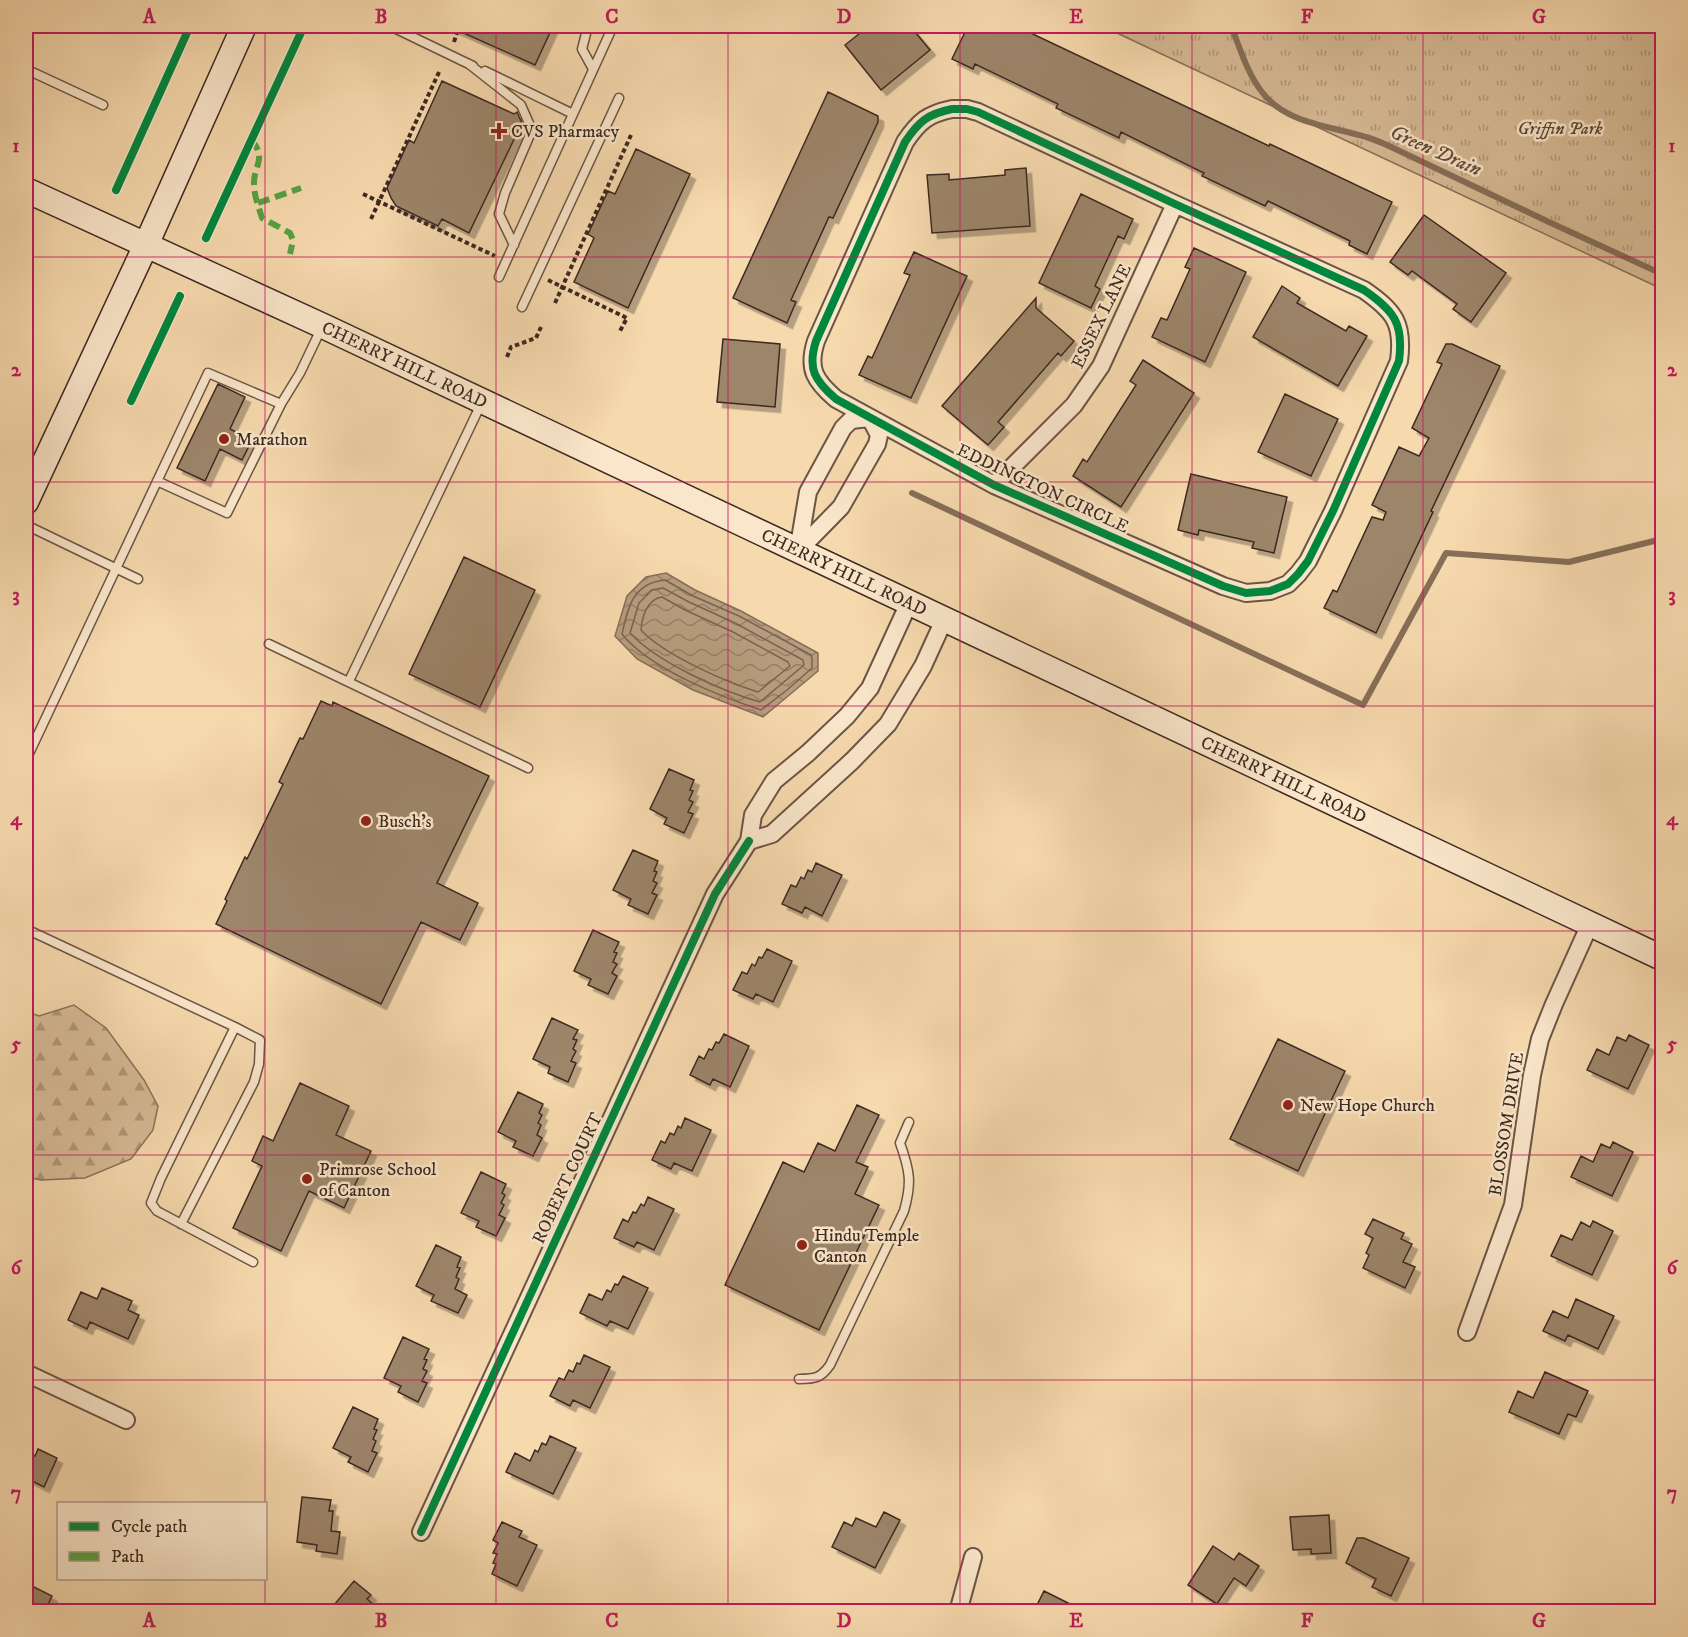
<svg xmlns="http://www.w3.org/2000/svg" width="1688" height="1637" viewBox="0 0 1688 1637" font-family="'IM FELL DW Pica',serif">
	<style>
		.forest { fill: url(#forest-firs); stroke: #8a725b; stroke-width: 1.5 }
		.park { fill: url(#park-tufts); stroke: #8a725b; stroke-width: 1.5 }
		.water { fill: url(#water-waves); stroke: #866f58; stroke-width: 1.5 }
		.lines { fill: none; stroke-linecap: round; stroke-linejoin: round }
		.shore { stroke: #7a634f; stroke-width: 1.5 }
		.stream { stroke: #866f58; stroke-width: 6 }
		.building { fill: #9d856a; stroke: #3c2920; stroke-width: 1.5; filter: url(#shadow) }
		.service-casing { stroke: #6b5544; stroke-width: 11 }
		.minor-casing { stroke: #6b5544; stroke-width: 20 }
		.secondary-casing { stroke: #3c2920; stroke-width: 27 }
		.path { stroke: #3c2920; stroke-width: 4; stroke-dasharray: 4.5 3; stroke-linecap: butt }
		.service { stroke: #fae6ca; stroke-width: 8 }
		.minor { stroke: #fae6ca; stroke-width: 16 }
		.secondary { stroke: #fae6ca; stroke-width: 24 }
		.quiet { stroke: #54a341; stroke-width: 6; stroke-dasharray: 12 6; stroke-linecap: butt }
		.cycleway-casing { stroke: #fae6ca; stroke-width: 11 }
		.cycleway { stroke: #00873e; stroke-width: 8 }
		.grid { fill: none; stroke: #c2185b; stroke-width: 1.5; stroke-opacity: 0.55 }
		.poi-dot { fill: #8f2418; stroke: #fae6ca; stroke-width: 2 }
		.labels { text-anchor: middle; stroke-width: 5; stroke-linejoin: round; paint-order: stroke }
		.park-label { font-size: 18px; font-style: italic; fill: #5b4638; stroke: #fae6ca }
		.poi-label { font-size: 18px; fill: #3c2920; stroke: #fae6ca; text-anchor: start }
		.street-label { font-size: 18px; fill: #3c2920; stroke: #fae6ca }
		.water-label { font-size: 20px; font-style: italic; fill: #614c3c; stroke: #fae6ca }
		.neatline { fill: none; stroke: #c2185b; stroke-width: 2 }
		.grid-label { font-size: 20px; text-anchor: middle; font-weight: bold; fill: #c2185b }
	</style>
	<defs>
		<pattern id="forest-firs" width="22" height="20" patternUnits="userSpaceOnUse" patternTransform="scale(1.5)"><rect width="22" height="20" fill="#d7bb96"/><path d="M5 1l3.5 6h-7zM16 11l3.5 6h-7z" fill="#b0987a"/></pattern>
		<pattern id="park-tufts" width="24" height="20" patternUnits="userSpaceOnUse" patternTransform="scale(1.5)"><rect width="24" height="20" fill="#d7bb96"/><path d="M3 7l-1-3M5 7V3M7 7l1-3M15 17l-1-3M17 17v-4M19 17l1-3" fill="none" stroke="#b0987a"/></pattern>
		<pattern id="water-waves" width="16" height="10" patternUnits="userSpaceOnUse" patternTransform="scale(1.5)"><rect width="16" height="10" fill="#b79d7e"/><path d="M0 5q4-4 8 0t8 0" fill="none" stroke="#968067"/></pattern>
		<filter id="shadow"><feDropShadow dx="5.5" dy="5.5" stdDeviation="0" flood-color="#0004"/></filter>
	</defs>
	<rect width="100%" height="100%" fill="#f7d9ae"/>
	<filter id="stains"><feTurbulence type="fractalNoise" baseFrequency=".00333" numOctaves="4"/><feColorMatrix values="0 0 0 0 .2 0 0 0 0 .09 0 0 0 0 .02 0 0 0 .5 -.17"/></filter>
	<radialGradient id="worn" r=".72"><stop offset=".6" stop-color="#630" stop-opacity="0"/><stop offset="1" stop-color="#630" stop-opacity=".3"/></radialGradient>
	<path class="forest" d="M74,1005L106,1028L144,1080L158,1106L153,1130L131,1159L85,1178L41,1180L26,1177V1011L39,1016Z"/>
	<path class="park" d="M1102,26H1662V289L1598,259Z"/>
	<path class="water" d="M666,573L695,590L741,611L818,653V671L763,717L693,690L637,659L615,636L627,596L646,577Z"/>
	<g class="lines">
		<path class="shore" d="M665,580L693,596L739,616L811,655L812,658V668L787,690L761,710C719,696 650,669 622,634C628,607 633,583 665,580Z
			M663,588L689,602L735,623L803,660L804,665L760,702C721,691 657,662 630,633L639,603L652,590Z
			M662,597L685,610L731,631L788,662L790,666L758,692C726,682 664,655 641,630C642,617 647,599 662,597Z"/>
		<path class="stream" d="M1231,26C1240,48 1247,73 1262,92C1286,124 1331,126 1366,137C1373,139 1380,142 1387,145L1551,223L1662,274
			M912,493L1363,705L1446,553L1569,562L1662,539"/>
	</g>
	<path class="building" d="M448,26H553L535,65Z
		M869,26H910L930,50L881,90L845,45Z
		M968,26H1016L1269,146L1270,144L1392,202L1367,254L1349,245L1350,241L1268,201L1265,206L1202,176L1204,173L1121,132L1119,138L1056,108L1058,104L975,64L973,69L952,59Z
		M442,81L514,114L517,112L524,128L519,129L469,233L442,219L438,226L396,206L391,198L387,188L409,140L414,143Z
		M828,92L878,116V122L833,218L829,217L791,300L796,302L787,323L733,298Z
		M636,149L690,174L628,308L574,282L594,238L588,234L608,191L615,194Z
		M1026,168L1030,226L932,233L927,175L949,174V180L1005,175V170Z
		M1081,194L1133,219L1124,239L1118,236L1095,286L1100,289L1091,308L1039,283Z
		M1424,215L1506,273L1471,322L1453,309L1457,304L1412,271L1408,275L1390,262Z
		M1194,248L1246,272L1205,362L1152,337L1161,318L1167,320L1190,269L1185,267Z
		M914,252L967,276L911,398L859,375L868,356L872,358L910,275L904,273Z
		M1282,286L1300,298L1297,303L1346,331L1349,326L1367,336L1338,386L1253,337Z
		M1036,298V308L1074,341L1061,356L1058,353L998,422L1004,427L988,445L942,406Z
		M723,339L780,344L775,407L717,402Z
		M1446,344H1452L1500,366L1431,511L1433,512L1376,633L1324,608L1333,590L1337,592L1372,517L1383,520L1386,512L1372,505L1399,447L1419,456L1429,438L1412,428L1442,364L1437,362Z
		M1143,360L1194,393L1121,507L1073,476L1083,459L1087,462L1136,385L1130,381Z
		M218,384L245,397L230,429L252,440L242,460L220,449L205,481L177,468Z
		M1285,394L1338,419L1311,476L1258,452Z
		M1191,474L1287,497L1274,553L1252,548L1254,542L1199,530L1198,535L1178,530Z
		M464,557L535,590L480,707L409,674Z
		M321,701L332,706L333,702L489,776L437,883L478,903L460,940L421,922L381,1004L216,924L227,901L225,899L245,857L247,859L283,784L279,782L300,738L303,739Z
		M669,769L694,780L690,790L693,791L689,800L693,802L688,812L693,814L684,833L664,824L667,818L650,809Z
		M633,850L658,861L654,871L657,872L653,881L657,883L652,893L657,895L648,914L628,905L631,899L613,890Z
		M816,863L842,875L822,916L805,907L802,913L782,904L791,885L796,887L801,877L804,879L808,870L812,872Z
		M593,930L619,942L614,952L617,953L613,962L617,964L612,973L617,976L608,994L588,985L591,979L574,971Z
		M767,949L792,961L773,1002L756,994L753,999L733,990L742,972L747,974L752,964L755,966L759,957L762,958Z
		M552,1018L578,1030L573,1039L577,1040L573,1049L576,1051L571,1061L576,1063L568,1082L548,1073L550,1067L533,1059Z
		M724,1034L749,1046L730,1087L713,1079L710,1085L690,1075L699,1056L704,1059L709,1049L712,1050L716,1042L719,1043Z
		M1629,1035L1649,1045L1628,1089L1587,1070L1597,1049L1609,1055L1617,1037L1626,1041Z
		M1278,1039L1345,1071L1298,1171L1230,1139Z
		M300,1083L349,1106L336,1135L371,1151L344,1208L309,1191L281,1251L233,1228L262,1166L252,1161L263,1136L273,1141Z
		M518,1092L543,1104L539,1113L542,1115L538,1123L541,1125L537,1135L542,1138L533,1156L513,1147L516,1141L498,1132Z
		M857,1105L879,1115L856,1162L868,1167L855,1194L879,1205L819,1330L725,1285L783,1162L804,1172L818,1143L835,1151Z
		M685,1118L711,1130L692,1171L674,1163L671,1169L652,1160L661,1141L665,1143L670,1133L674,1135L678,1126L681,1128Z
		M1613,1142L1633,1152L1612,1196L1571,1177L1581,1156L1593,1162L1601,1144L1610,1148Z
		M481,1172L506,1184L502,1193L505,1195L501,1203L504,1205L499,1215L505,1218L496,1236L476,1227L479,1221L461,1213Z
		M648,1197L674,1209L654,1250L637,1242L634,1247L614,1238L623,1219L628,1222L633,1212L636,1213L641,1204L644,1206Z
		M1373,1219L1404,1233L1401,1239L1412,1244L1403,1262L1415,1267L1405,1288L1363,1268L1369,1255L1366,1253L1373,1238L1365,1234Z
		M1593,1221L1613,1231L1592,1275L1551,1256L1561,1235L1572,1240L1581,1222L1590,1227Z
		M436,1245L461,1257L457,1267L460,1268L456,1277L459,1279L455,1289L467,1295L458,1313L431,1301L434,1295L416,1286Z
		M623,1276L648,1288L628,1329L610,1321L607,1326L580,1313L589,1294L602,1300L607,1290L611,1292L615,1284L618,1285Z
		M102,1288L132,1301L128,1310L139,1315L128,1339L90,1322L87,1329L68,1320L81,1292L97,1299Z
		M1576,1299L1614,1316L1598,1349L1568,1335L1565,1341L1543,1331L1553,1311L1568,1318Z
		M403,1337L429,1349L424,1359L427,1360L423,1369L427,1371L422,1381L427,1383L418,1402L398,1392L401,1386L384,1378Z
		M584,1355L610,1367L590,1408L573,1400L570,1406L550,1396L559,1378L564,1380L569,1370L573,1372L577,1363L580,1364Z
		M1545,1372L1588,1391L1576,1417L1568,1414L1559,1434L1509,1412L1518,1391L1533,1398Z
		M353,1407L378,1419L374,1429L377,1430L373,1439L376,1441L372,1451L377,1453L368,1472L348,1462L351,1457L333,1448Z
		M550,1436L576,1448L553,1494L506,1472L515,1453L530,1461L535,1450L538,1452L542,1443L546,1445Z
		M38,1449L57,1458L44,1487L26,1478V1452L35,1456Z
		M302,1497L331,1500L329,1511H333L331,1531L340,1532L337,1554L316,1551L317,1545L297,1542Z
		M884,1512L900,1520L875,1568L832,1547L844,1522L852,1526L856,1518L876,1527Z
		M1329,1515L1331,1553L1311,1554V1549L1293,1550L1290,1517Z
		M502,1522L522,1531L519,1537L537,1545L517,1586L492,1574L496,1564L493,1563L497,1554L493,1553L498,1543L493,1540Z
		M1357,1538H1364L1409,1558L1391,1596L1372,1587L1376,1579L1346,1563Z
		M1213,1546L1234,1560L1239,1553L1259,1566L1246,1586L1234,1578L1217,1604L1188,1585Z
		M354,1581L371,1595L367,1599L381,1611H329Z
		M26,1583L52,1596L45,1611H26Z
		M1044,1591L1084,1611H1034Z"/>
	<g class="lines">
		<g class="service-casing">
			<path id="service" d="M390,26L473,66
				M588,26L582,49L593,69
				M1659,26V28L1662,30
				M469,64L521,105L532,130L505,193L499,214L514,245
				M485,71L573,114
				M26,74L32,72L103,105
				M499,277L613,26
				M522,307L619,98
				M157,481L227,513L281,404
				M26,525L138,579
				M269,644L528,768
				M349,681L482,402
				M26,760L208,373L281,404L300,373L322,327
				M26,929L235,1027L161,1178L151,1203L157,1211L253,1262
				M181,1224L254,1082L259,1064L260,1040L235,1027
				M799,1379C815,1379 821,1378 830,1365L904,1211C912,1183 910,1171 900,1143L909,1122"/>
		</g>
		<g class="minor-casing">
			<path id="minor" d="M952,109H967L978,112L1175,204L1364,290C1394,311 1404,323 1399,361L1333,511L1308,561L1298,574L1288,584L1270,591L1246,593L1223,586L994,485L836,399C815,381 807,369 816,341L905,142C919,121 928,114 952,109Z
				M870,418L879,435L877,444L841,507L798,551L808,492L843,428L851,420Z
				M994,485L1074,405L1101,366L1175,204
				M909,603L870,688L847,716L808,753L774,781L753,815L749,841L772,834L852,761L888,724L923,666L944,620
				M1467,1332L1513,1205L1532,1075L1540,1039L1554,1004L1590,924
				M26,1373L126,1420
				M421,1532L715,894L749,841
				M958,1612L973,1557"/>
		</g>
		<g class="secondary-casing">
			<g id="secondary">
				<path id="s1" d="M26,190L323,326L1662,958"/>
				<path d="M26,502L146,245L244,26"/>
			</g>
		</g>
		<path class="path" d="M454,42L459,26
			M363,194L495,256
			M371,219L440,70
			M548,280L627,318L620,331
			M555,303L631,135
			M507,357L511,347L536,338L541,327"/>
		<use href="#service" class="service"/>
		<use href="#minor" class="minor"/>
		<use href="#secondary" class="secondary"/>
		<path class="quiet" d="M251,140C268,158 253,166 254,185C254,195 259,208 262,218L290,233L293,240L290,254
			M258,203L301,188"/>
		<g class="cycleway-casing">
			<path id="cycleway" d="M952,109H967L978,112L1175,204L1364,290C1394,311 1404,323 1399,361L1333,511L1308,561L1298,574L1288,584L1270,591L1246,593L1223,586L994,485L836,399C815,381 807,369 816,341L905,142C919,121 928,114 952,109Z
				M116,190L190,26
				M206,238L304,26
				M131,401L180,296
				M421,1532L715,894L749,841"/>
		</g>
		<use href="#cycleway" class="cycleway"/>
	</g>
	<path class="grid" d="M265,26V1504M496,26V1612M728,26V1612M960,26V1612M1192,26V1612M1423,26V1612M26,257H1662M26,482H1662M26,706H1662M26,931H1662M26,1155H1662M26,1380H1662M265,1578V1612"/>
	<g class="poi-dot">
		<path d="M496 122h6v6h6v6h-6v6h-6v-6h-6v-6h6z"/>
		<circle cx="224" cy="439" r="6"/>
		<circle cx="366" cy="821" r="6"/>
		<circle cx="1288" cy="1105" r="6"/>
		<circle cx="307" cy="1179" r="6"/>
		<circle cx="802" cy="1245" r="6"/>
	</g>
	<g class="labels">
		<g class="park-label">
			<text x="1560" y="134">Griffin Park</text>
		</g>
		<g class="poi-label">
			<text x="511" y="137">CVS Pharmacy</text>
			<text x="236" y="445">Marathon</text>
			<text x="378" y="827">Busch's</text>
			<text x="1300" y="1111">New Hope Church</text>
			<text x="319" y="1175">Primrose School<tspan x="319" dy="21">of Canton</tspan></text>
			<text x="814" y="1241">Hindu Temple<tspan x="814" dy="21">Canton</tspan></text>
		</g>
		<g class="street-label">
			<text transform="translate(1101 316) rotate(-64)" y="6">ESSEX LANE</text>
			<text dy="6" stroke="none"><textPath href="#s1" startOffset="417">CHERRY HILL ROAD</textPath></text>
			<text transform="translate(1043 488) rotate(25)" y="6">EDDINGTON CIRCLE</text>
			<text dy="6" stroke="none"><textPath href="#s1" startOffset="903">CHERRY HILL ROAD</textPath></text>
			<text dy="6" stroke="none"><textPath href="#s1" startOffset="1389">CHERRY HILL ROAD</textPath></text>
			<text transform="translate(1506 1124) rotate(-81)" y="6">BLOSSOM DRIVE</text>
			<text transform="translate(567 1178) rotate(-65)" y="6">ROBERT COURT</text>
		</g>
		<g class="water-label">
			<text transform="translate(1436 150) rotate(24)" y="7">Green Drain</text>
		</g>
	</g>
	<rect width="1688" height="1637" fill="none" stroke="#f7d9ae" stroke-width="66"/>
	<rect x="57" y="1502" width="210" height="78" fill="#fae6ca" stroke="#ae9a86" stroke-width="1.5"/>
	<rect x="69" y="1522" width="30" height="9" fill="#00873e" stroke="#ae9a86" stroke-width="1.5"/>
	<text x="111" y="1532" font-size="18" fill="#3c2920">Cycle path</text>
	<rect x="69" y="1552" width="30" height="9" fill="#54a341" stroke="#ae9a86" stroke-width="1.5"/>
	<text x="111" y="1562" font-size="18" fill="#3c2920">Path</text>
	<rect x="33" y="33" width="1622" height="1571" class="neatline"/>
	<g class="grid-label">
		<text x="149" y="23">A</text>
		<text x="381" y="23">B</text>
		<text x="612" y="23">C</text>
		<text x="844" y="23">D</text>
		<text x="1076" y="23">E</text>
		<text x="1307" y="23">F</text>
		<text x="1539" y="23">G</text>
		<text x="16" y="152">1</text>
		<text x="1672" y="152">1</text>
		<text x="16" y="376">2</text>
		<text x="1672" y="376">2</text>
		<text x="16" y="601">3</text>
		<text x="1672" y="601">3</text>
		<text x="16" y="825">4</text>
		<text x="1672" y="825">4</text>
		<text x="16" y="1050">5</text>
		<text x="1672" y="1050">5</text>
		<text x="16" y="1274">6</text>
		<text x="1672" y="1274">6</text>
		<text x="16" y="1499">7</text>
		<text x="1672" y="1499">7</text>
		<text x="149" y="1627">A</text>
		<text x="381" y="1627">B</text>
		<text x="612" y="1627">C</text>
		<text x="844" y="1627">D</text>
		<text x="1076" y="1627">E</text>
		<text x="1307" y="1627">F</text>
		<text x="1539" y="1627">G</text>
	</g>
	<rect width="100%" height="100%" filter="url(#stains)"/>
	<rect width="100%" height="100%" fill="url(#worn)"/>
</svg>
